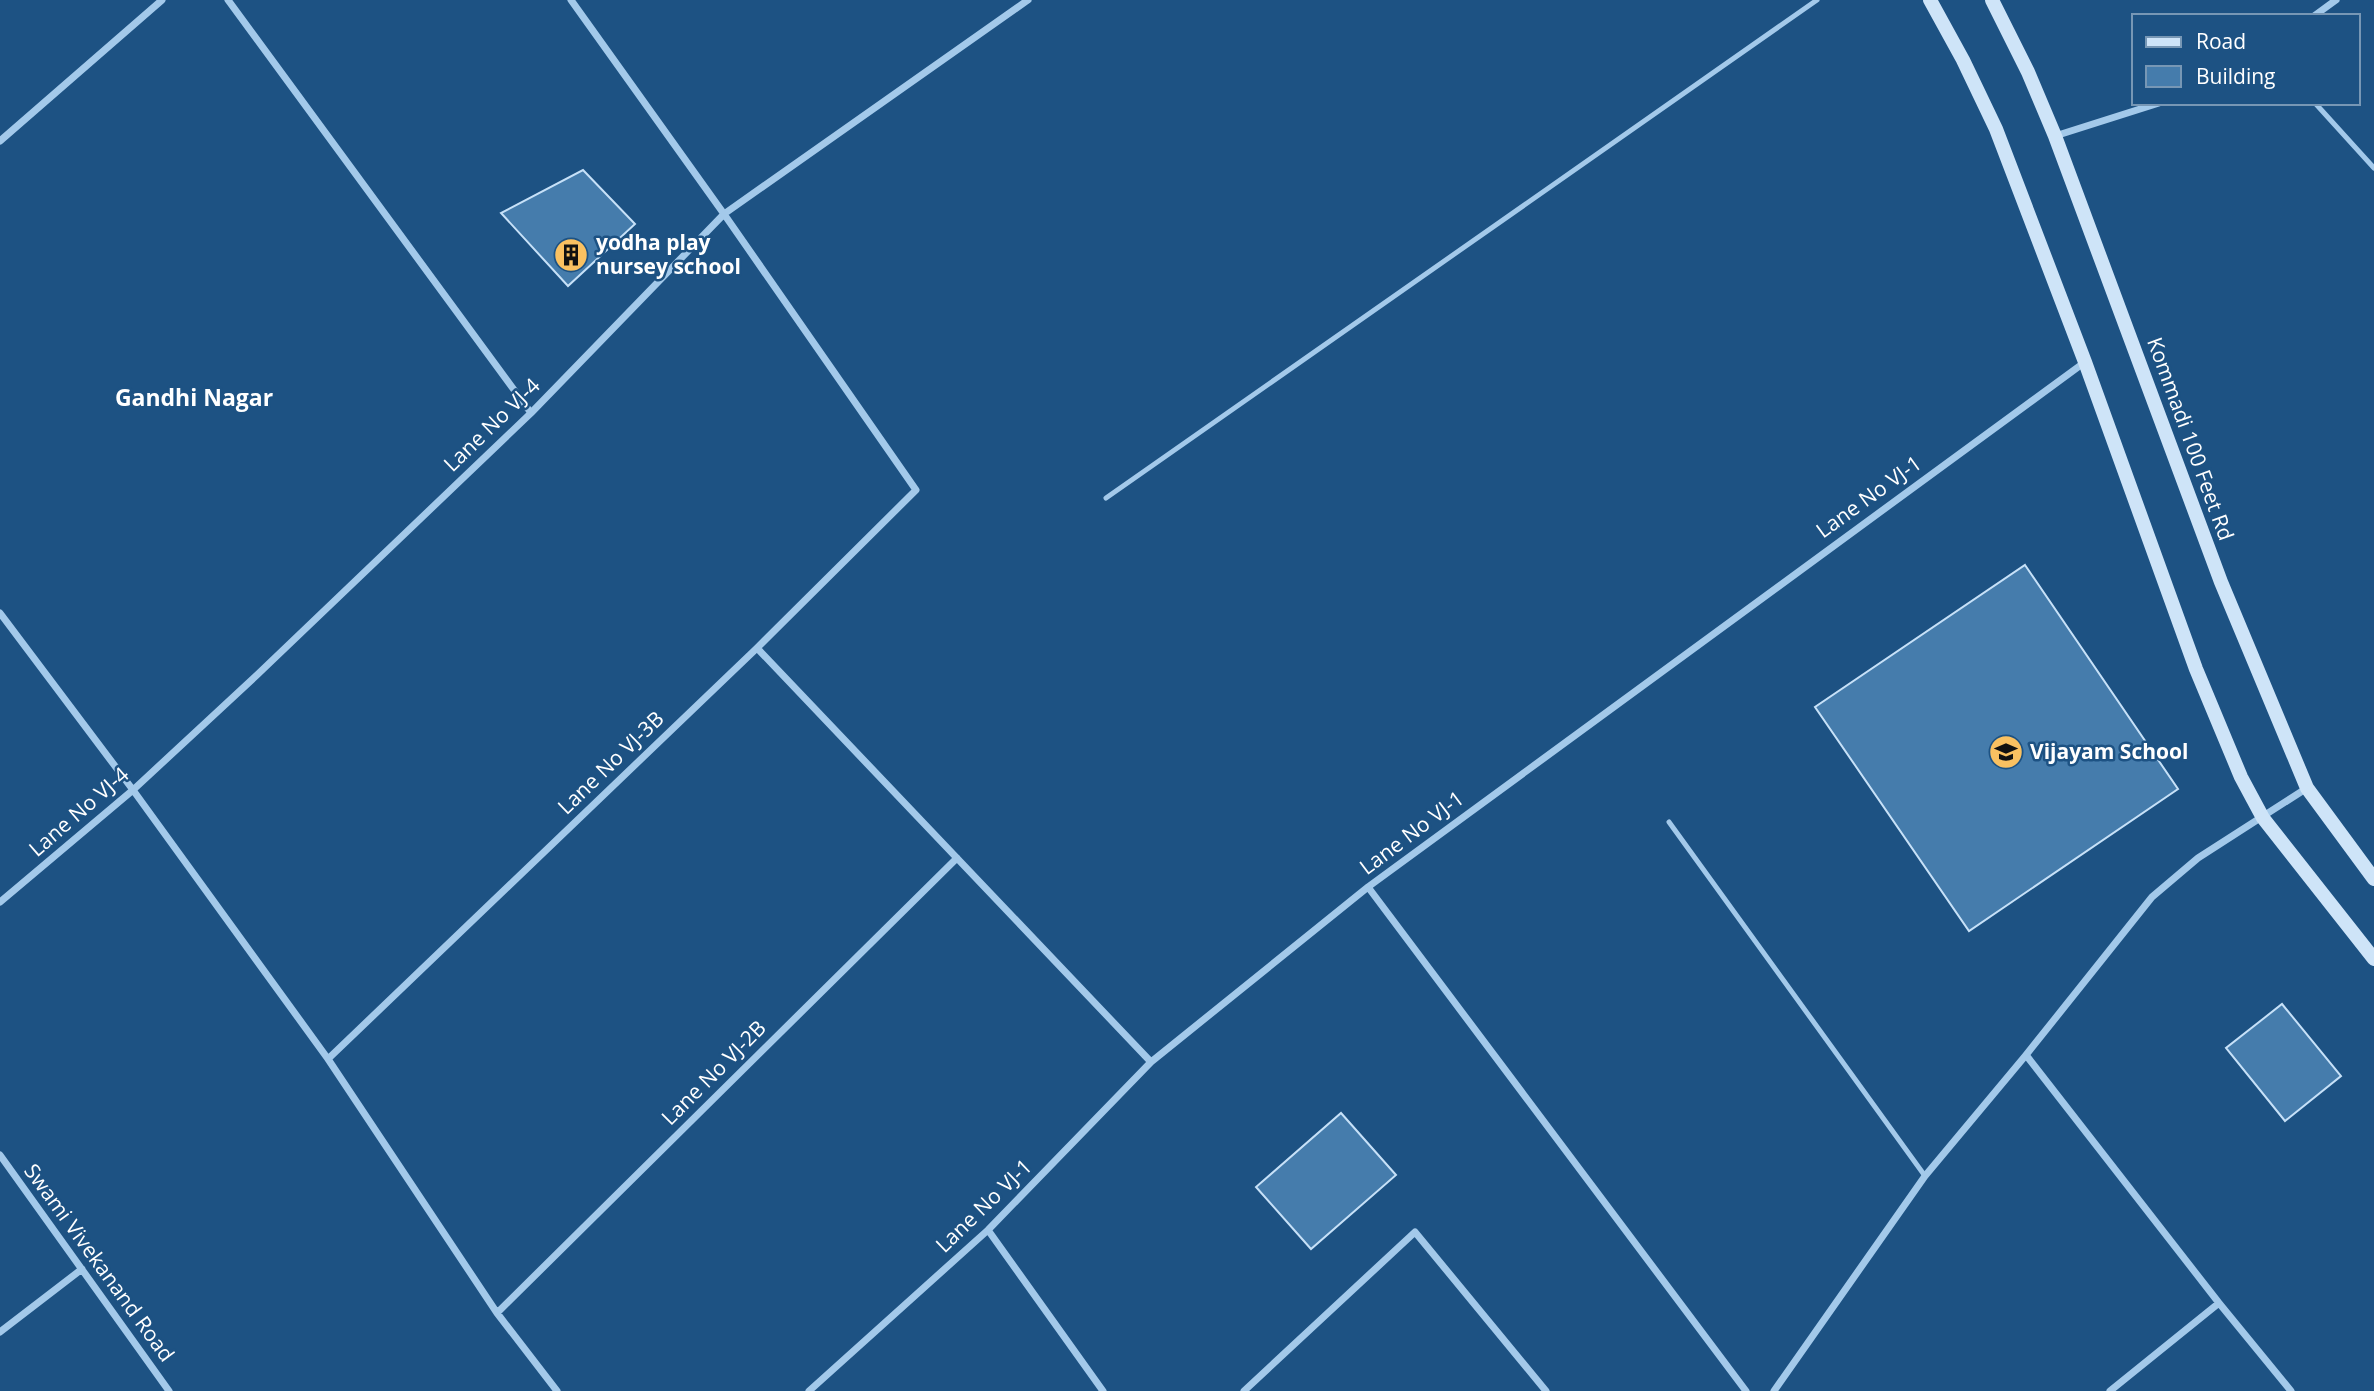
<svg xmlns="http://www.w3.org/2000/svg" width="2374" height="1391" viewBox="0 0 2374 1391" font-family="'Open Sans',sans-serif">
	<style>
		.building { fill: #457cac; stroke: #c7e1f8; stroke-width: 2 }
		.lines { fill: none; stroke-linecap: round; stroke-linejoin: round }
		.service { stroke: #a3c9ea; stroke-width: 5 }
		.minor { stroke: #a3c9ea; stroke-width: 7 }
		.secondary { stroke: #cee4f8; stroke-width: 14 }
		.labels { text-anchor: middle; stroke-width: 5; stroke-linejoin: round; paint-order: stroke }
		.poi-label { font-size: 21px; font-weight: bold; fill: #fff; stroke: #1d5283; text-anchor: start }
		.street-label { font-size: 21px; fill: #fff; stroke: #1d5283 }
		.neighbourhood-label { font-size: 23px; font-weight: bold; fill: #fff; stroke: #1d5283 }
	</style>
	<rect width="100%" height="100%" fill="#1d5283"/>
	<path class="building" d="M583,170L635,224L568,286L501,213Z
		M2025,565L2178,789L1969,931L1815,707Z
		M2282,1004L2341,1076L2285,1121L2226,1048Z
		M1341,1113L1396,1175L1311,1249L1256,1187Z"/>
	<g class="lines">
		<path class="service" d="M2315,103L2374,168
			M1106,498L1817,0
			M1669,822L1925,1176"/>
		<path class="minor" d="M228,0L531,413
			M2314,16L2336,0
			M2055,136L2159,103
			M0,141L162,0
			M0,613L133,790L328,1059L497,1313L557,1391
			M757,648L1151,1062
			M1368,887L1746,1391
			M0,902L133,790L258,674L531,413L724,214L1028,0
			M328,1059L757,648L916,490L724,214L571,0
			M0,1155L169,1391
			M988,1230L1103,1391
			M497,1313L957,858
			M0,1332L82,1269
			M809,1391L988,1230L1151,1062L1368,887L2085,362
			M1244,1391L1415,1232L1546,1391
			M1774,1391L1925,1176L2026,1055
			M2110,1391L2219,1303
			M2291,1391L2219,1303L2026,1055L2152,897L2198,858L2307,788"/>
		<path class="secondary" d="M1930,0L1963,60L1996,129L2085,362L2196,669L2241,777L2263,818L2374,959
			M1992,0L2028,72L2055,136L2221,582L2307,788L2374,879"/>
	</g>
	<defs>
		<g id="building-disc" transform="scale(1.75)"><circle r="9.5" fill="#fac161" stroke="#1d5283"/><path d="M-4-6H4V6H1V3H-1V6H-4ZM-2.5-4.3h1.7v1.8h-1.7ZM.8-4.3h1.7v1.8H.8ZM-2.5-1h1.7V.8h-1.7ZM.8-1h1.7V.8H.8Z" fill="#111"/></g>
		<g id="school-disc" transform="scale(1.75)"><circle r="9.5" fill="#fac161" stroke="#1d5283"/><path d="M0-5L7-2L0 1L-7-2ZM-4 1L0 2.5L4 1V4Q0 6-4 4Z" fill="#111"/></g>
	</defs>
	<g fill-rule="evenodd">
		<use href="#building-disc" x="571" y="255"/>
		<use href="#school-disc" x="2006" y="752"/>
	</g>
	<g class="labels">
		<g class="poi-label">
			<text x="596" y="250">yodha play<tspan x="596" dy="24">nursey school</tspan></text>
			<text x="2030" y="759">Vijayam School</text>
		</g>
		<g class="street-label">
			<text transform="translate(492 425) rotate(-44)" y="7">Lane No VJ-4</text>
			<text transform="translate(2190 439) rotate(70)" y="7">Kommadi 100 Feet Rd</text>
			<text transform="translate(1869 497) rotate(-36)" y="7">Lane No VJ-1</text>
			<text transform="translate(611 763) rotate(-44)" y="7">Lane No VJ-3B</text>
			<text transform="translate(79 812) rotate(-41)" y="7">Lane No VJ-4</text>
			<text transform="translate(1412 833) rotate(-37)" y="7">Lane No VJ-1</text>
			<text transform="translate(714 1073) rotate(-45)" y="7">Lane No VJ-2B</text>
			<text transform="translate(984 1206) rotate(-44)" y="7">Lane No VJ-1</text>
			<text transform="translate(99 1263) rotate(54)" y="7">Swami Vivekanand Road</text>
		</g>
		<g class="neighbourhood-label">
			<text x="194" y="406">Gandhi Nagar</text>
		</g>
	</g>
	<rect x="2132" y="14" width="228" height="91" fill="#1d5283" stroke="#7797b5" stroke-width="2"/>
	<rect x="2146" y="37" width="35" height="10" fill="#cee4f8" stroke="#7797b5" stroke-width="2"/>
	<text x="2196" y="49" font-size="21" fill="#ffffff">Road</text>
	<rect x="2146" y="66" width="35" height="21" fill="#457cac" stroke="#7797b5" stroke-width="2"/>
	<text x="2196" y="84" font-size="21" fill="#ffffff">Building</text>
</svg>
